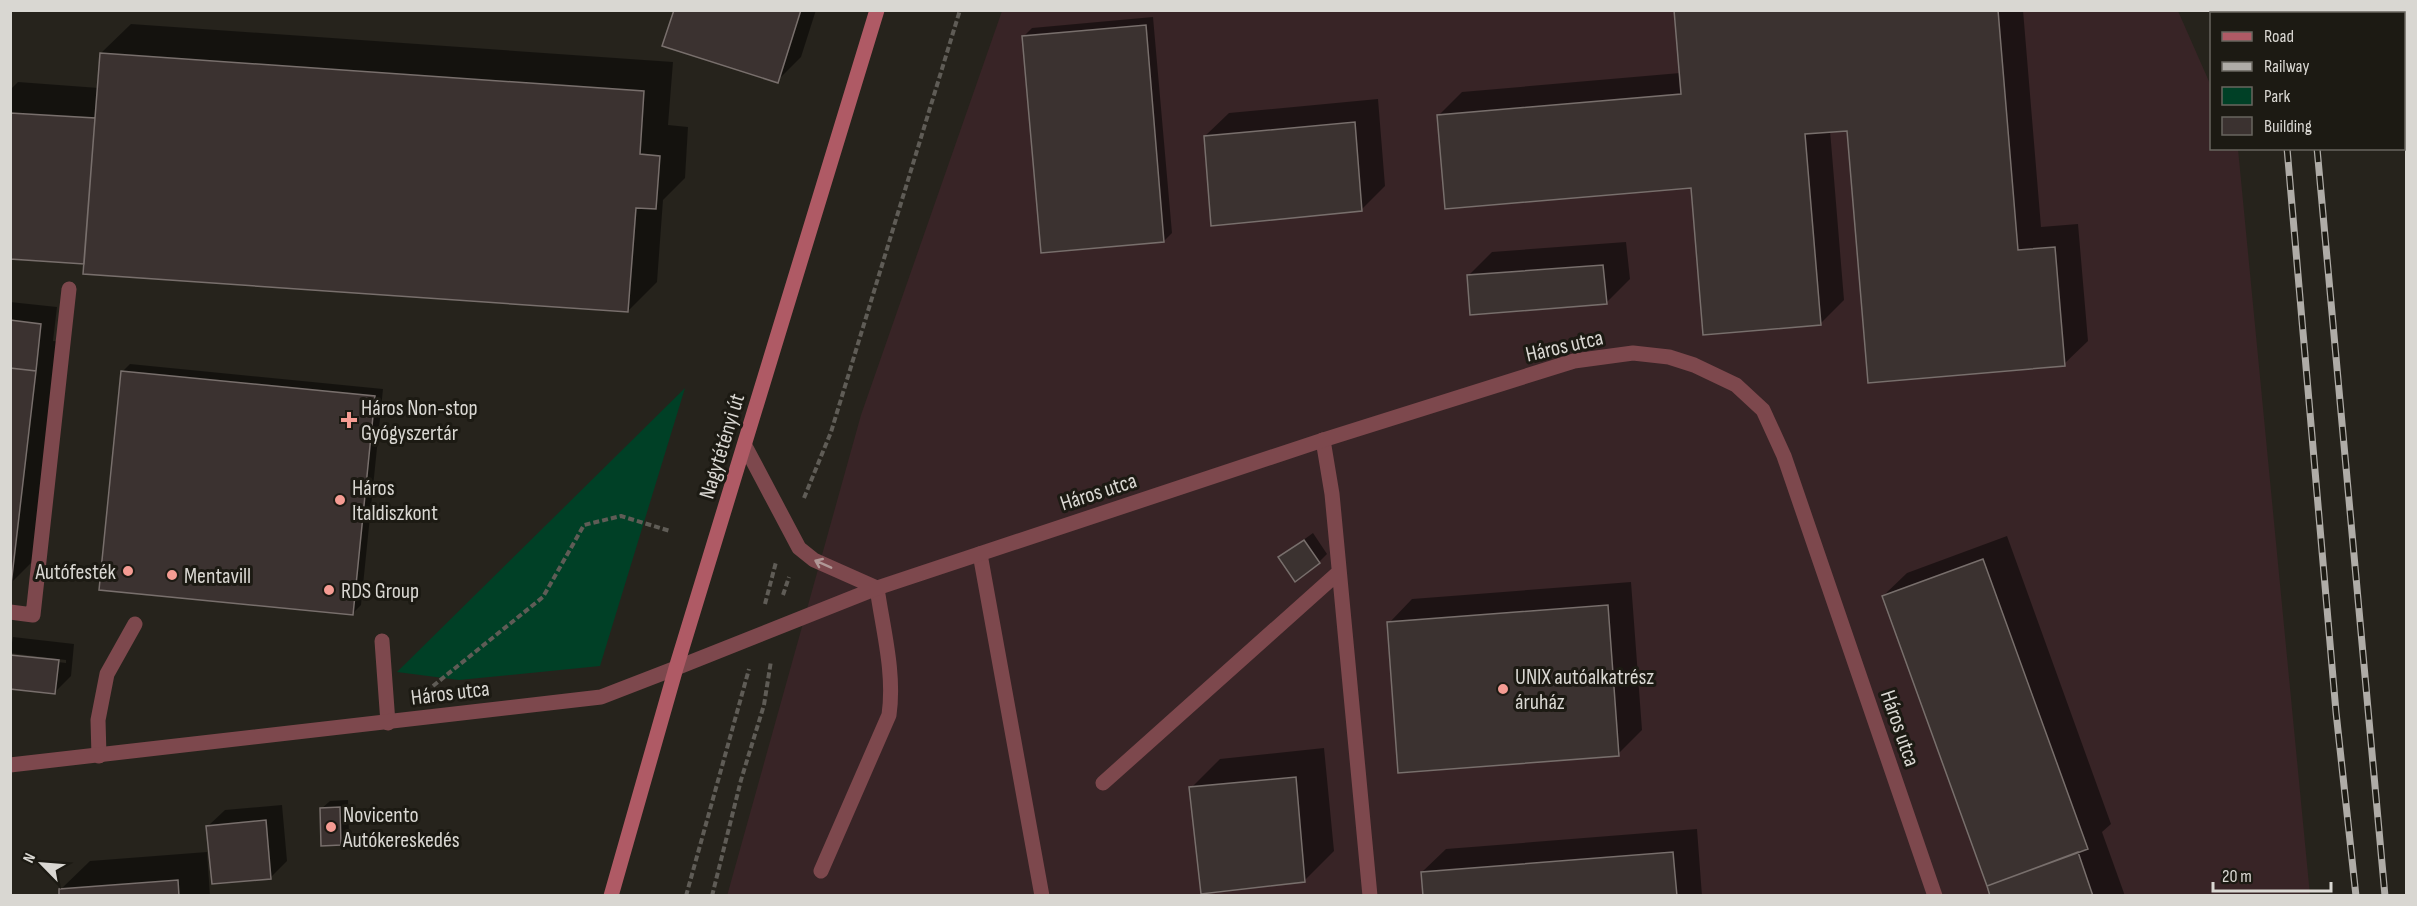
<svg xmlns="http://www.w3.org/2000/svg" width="2417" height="906" viewBox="0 0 2417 906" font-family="'Sofia Sans Condensed',sans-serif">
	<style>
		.industrial { fill: #382426 }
		.green { fill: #004026 }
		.shadow { fill: #0007 }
		.building { fill: #3b3230; stroke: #786f6c; stroke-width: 1.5 }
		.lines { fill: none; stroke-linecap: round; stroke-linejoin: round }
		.path { stroke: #5f5c56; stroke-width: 4; stroke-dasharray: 6 3; stroke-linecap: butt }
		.service { stroke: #7d484d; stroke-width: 15 }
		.minor { stroke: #7d484d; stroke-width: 15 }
		.tertiary { stroke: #7d484d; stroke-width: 15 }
		.secondary { stroke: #af5a65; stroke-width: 15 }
		.rail-casing { stroke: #afaca7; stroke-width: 7 }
		.rail { stroke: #1c1a13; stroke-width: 4.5; stroke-dasharray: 14; stroke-linecap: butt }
		.oneway { stroke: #b09796 }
		.poi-dot { fill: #f59c93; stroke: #1c1a13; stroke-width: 2 }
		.labels { text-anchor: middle; stroke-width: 6; stroke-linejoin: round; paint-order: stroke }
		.street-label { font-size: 22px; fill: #d9d7d2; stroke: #1c1a13 }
		.poi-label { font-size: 22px; fill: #d9d7d2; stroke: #1c1a13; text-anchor: start }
	</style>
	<rect width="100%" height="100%" fill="#26231c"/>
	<path class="industrial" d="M1002,11H2178L2211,86L2212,148L2238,149L2310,895L727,896L861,415Z"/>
	<path class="green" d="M685,388L600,666L459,680L397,672Z"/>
	<path class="shadow" d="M675,10H816L801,57L777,81Z
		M1675,10H2023L2041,227L2078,224L2088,341L2064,364L1848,129L1830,130L1844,300L1820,324L1692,187L1438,116L1462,92L1680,73Z
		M1153,17L1172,233L1164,241L1024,36L1032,28Z
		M131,24L673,62L668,125L688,127L685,178L663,200L657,282L628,311L10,257V90L18,82L99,88L101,53Z
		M1378,99L1385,186L1361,210L1205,136L1229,113Z
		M1626,242L1630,279L1606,303L1468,276L1492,252Z
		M10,302L57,307L53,341L64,342L40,554L10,584Z
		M130,364L383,389L361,605L353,613L122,372Z
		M1313,533L1327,554L1319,562L1280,557Z
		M2007,536L2111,824L2102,832L2125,896H1992L1883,596L1907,573Z
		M1631,582L1642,730L1618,754L1389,623L1412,599Z
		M13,637L74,644L71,676L54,693L10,656L66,663V660L10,653Z
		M1324,748L1334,851L1305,880L1191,788L1220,759Z
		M348,800L349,835L341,844L321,809L330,801Z
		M282,805L287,861L271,877L208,826L225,810Z
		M1697,829L1702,896H1424L1422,872L1446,849Z
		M207,852L210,896H61L60,890L90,861Z"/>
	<path class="building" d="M674,10H801L778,83L662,46Z
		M1674,10H1998L2018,250L2055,247L2065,366L1868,383L1847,131L1805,134L1821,325L1703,335L1691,188L1445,209L1437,115L1681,94Z
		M1146,25L1164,242L1041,253L1022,36Z
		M100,53L644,91L640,154L660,156L656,209L636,208L628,312L83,274Z
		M10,113L95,118L84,264L10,259Z
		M1355,122L1362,211L1211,226L1204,136Z
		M1603,265L1607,304L1470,315L1467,275Z
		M10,320L41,324L36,371L10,368Z
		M10,368L36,371L11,585H10Z
		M121,371L375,396L353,615L99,590Z
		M1304,540L1320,563L1295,582L1278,557Z
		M1983,559L2088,849L1987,886L1882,596Z
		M1608,605L1619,756L1398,773L1387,622Z
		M10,655L59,660L55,694L10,689Z
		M1296,777L1305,882L1201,894L1189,787Z
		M340,807L341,845L321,846L320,808Z
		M266,820L271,879L212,884L206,826Z
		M1673,852L1677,896H1423L1421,872Z
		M2078,852L2093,896H1990L1987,886Z
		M178,880L179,896H59V889Z"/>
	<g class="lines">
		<path class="path" d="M804,498L831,432L960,10
			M783,595L789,577
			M765,604L776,562
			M433,686L543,597L584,525L621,516L670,531
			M686,896L749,669
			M712,896L741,780L764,705L771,661"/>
		<path class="service" d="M1323,440L1332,494L1370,896
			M980,554L1042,896
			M10,612L33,615L69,289
			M382,641L388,723
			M99,756L98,720L107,674L135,624
			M1103,783L1339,572
			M821,871L889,715C895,673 883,630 877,588"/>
		<path class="minor" d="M745,446L799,548L814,560L877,588
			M676,668L877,588L1323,440L1574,361L1633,353L1669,357L1694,365L1736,385L1763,410L1784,456L1935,896"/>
		<path class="tertiary" d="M10,765L601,697L676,668"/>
		<path class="secondary" d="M611,896L676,668L877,10"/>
		<g class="rail-casing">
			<path id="rail" d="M2275,10V14
				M2305,10V14
				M2287,148L2336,712L2356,896
				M2317,148L2385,896"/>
		</g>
		<use href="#rail" class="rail"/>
	</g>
	<defs><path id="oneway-shaft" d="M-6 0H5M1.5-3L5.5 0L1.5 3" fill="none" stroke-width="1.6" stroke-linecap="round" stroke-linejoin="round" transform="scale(1.5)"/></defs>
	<use class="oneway" href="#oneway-shaft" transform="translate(823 564) rotate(-156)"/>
	<g class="poi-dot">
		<path d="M346 411h6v6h6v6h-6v6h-6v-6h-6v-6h6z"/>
		<circle cx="340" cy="500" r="6"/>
		<circle cx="128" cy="571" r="6"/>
		<circle cx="172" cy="575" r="6"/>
		<circle cx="329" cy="590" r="6"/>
		<circle cx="1503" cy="689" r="6"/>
		<circle cx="331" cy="827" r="6"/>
	</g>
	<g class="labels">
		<g class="street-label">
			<text transform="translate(1564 345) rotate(-13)" y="8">Háros utca</text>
			<text transform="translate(721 446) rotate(-73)" y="8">Nagytétényi út</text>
			<text transform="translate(1098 491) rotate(-18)" y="8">Háros utca</text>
			<text transform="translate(450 692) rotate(-7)" y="8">Háros utca</text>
			<text transform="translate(1901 728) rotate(71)" y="8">Háros utca</text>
		</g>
		<g class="poi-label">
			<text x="361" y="415">Háros Non-stop<tspan x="361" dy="25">Gyógyszertár</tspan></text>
			<text x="352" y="495">Háros<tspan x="352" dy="25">Italdiszkont</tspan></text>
			<text x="116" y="579" text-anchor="end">Autófesték</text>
			<text x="184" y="583">Mentavill</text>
			<text x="341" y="598">RDS Group</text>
			<text x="1515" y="684">UNIX autóalkatrész<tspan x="1515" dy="25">áruház</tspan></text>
			<text x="343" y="822">Novicento<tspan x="343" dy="25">Autókereskedés</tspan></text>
		</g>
	</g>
	<rect width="2417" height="906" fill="none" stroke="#d9d7d2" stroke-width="24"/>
	<rect x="2210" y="12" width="195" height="138" fill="#1c1a13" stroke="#68665f" stroke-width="1.5"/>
	<rect x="2222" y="32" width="30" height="9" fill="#af5a65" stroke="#68665f" stroke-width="1.5"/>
	<text x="2264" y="42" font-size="18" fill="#d9d7d2">Road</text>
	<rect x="2222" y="62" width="30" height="9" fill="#afaca7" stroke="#68665f" stroke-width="1.5"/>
	<text x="2264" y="72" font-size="18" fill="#d9d7d2">Railway</text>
	<rect x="2222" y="87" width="30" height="18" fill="#004026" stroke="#68665f" stroke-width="1.5"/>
	<text x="2264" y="102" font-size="18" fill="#d9d7d2">Park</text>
	<rect x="2222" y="117" width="30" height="18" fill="#3b3230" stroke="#68665f" stroke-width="1.5"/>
	<text x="2264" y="132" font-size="18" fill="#d9d7d2">Building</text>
	<g transform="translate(42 864) rotate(295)" stroke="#1c1a13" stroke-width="4.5" paint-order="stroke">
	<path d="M0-4.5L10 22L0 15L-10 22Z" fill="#d9d7d2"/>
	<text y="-9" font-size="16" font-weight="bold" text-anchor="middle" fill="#d9d7d2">N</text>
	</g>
	<path d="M2213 882v9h118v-9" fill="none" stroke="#d9d7d2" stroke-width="3"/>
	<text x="2222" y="882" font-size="18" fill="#d9d7d2" stroke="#1c1a13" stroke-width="4.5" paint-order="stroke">20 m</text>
</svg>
